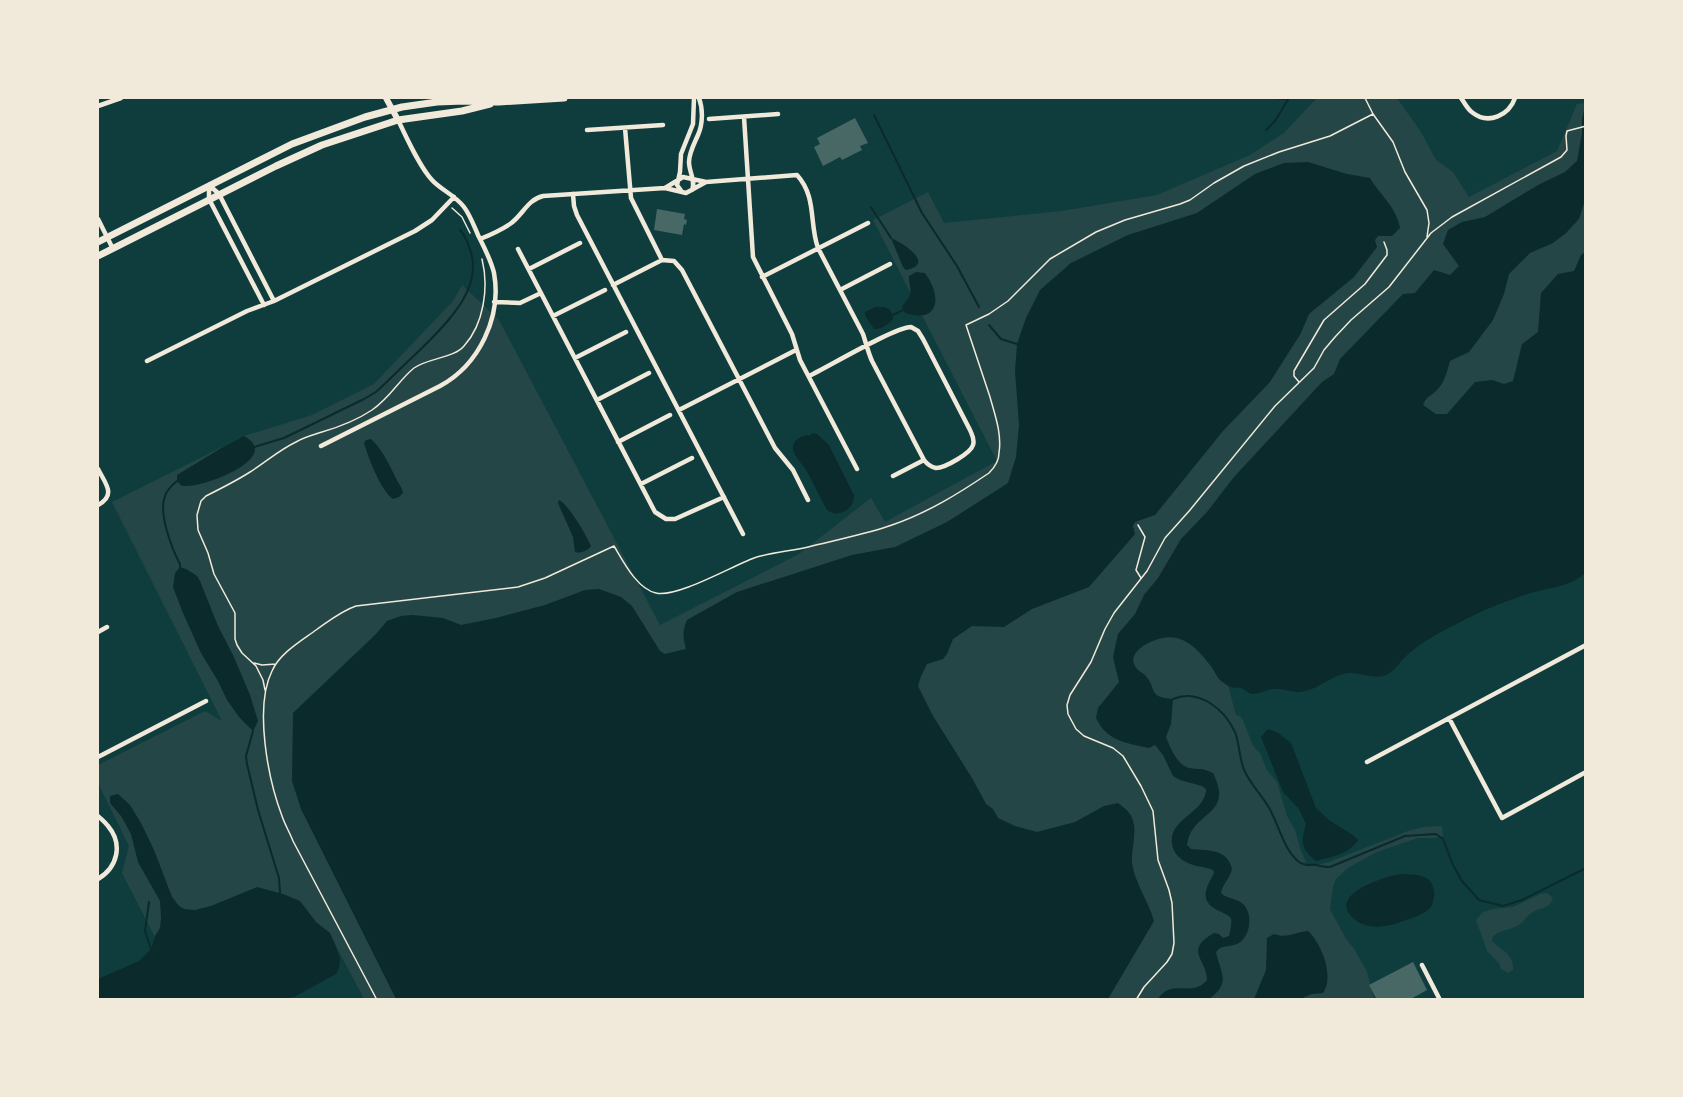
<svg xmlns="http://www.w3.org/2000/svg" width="1683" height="1097" viewBox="0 0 1683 1097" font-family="Quicksand,sans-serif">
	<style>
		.green { fill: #244646 }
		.water { fill: #0a2a2b }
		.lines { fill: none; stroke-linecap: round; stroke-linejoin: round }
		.stream { stroke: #0a2a2b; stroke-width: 2 }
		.building { fill: #486865 }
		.path { stroke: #f1e9da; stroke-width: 1.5 }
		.minor { stroke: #f1e9da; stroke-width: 4.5 }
		.tertiary { stroke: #f1e9da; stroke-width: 6 }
		.secondary { stroke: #f1e9da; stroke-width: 7 }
	</style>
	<rect width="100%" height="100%" fill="#0f3d3e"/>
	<path class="green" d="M1317,98H1397L1421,132L1436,160L1453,172L1469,197L1557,151L1577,104L1585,103V347L1190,547L1236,715L1240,716L1243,720L1253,746L1260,753L1267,770L1277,782L1287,816L1295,830L1301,851L1307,864L1316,865L1329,862L1408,831L1424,827L1442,826L1443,836L1435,838H1418L1377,852L1348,868L1336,879L1333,886L1330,909L1346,939L1353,947L1367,972L1374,999H364L335,944L157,941L122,873L129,846L98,783V765L205,711L222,721L112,502L244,436L312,415L374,384L453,301L462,285L499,320L660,625L799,554L871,498L885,522L997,461L873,220L928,192L944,223L1062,211L1157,195L1250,155L1284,133Z
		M1547,893L1553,898C1550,910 1539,907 1530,914C1526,916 1524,922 1520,924C1512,930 1502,929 1493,936L1492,941C1501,951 1514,953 1513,970L1508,973L1501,969L1499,963L1487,951L1476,920L1483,912L1493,909L1513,907L1540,894Z"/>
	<path class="water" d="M1585,107V200L1579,219L1566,233L1553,243L1530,253L1509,274L1504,294L1493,320L1469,352L1450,361C1447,371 1445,382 1437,390C1430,397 1427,395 1423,405L1436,414H1447L1475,382L1492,380L1504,384L1513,381L1522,344L1538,332L1541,293L1558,274L1574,271L1581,255L1585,252V573C1570,587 1551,587 1531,593C1509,600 1488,608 1468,618C1445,630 1422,640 1403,659C1398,665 1392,674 1383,676C1370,679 1356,670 1343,674C1329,678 1316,690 1301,692C1292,693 1283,688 1274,689C1267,690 1260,694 1252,694C1247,693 1245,689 1240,688C1237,687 1234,688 1231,687C1228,686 1222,682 1220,680C1216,676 1214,669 1210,665C1195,645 1178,630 1153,641C1142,645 1125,657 1138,670C1140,672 1143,673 1145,675C1158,690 1147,697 1173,699L1171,724L1166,737C1170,747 1177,765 1189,768C1199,770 1201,767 1213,773C1235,817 1191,810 1187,845L1191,849C1208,851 1227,848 1232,869C1230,878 1222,885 1221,893C1227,899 1236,898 1243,904C1253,913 1251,935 1239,943C1234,946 1225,946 1220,948L1216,952C1220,972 1232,983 1209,999H1158C1171,978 1193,998 1207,980C1207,959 1183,951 1214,933L1219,934L1223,938L1229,936C1230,931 1233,921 1230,917C1227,914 1221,912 1217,910C1198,900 1207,887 1214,873L1213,870C1204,866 1194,867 1186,862C1180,859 1175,854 1173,848C1164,819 1206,814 1206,789L1202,786L1180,780L1173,776L1163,755L1155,745L1149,748C1126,743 1107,741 1096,718L1098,708L1119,682L1113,657L1118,634L1135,614L1144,595L1158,578L1181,539L1207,512L1234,477L1322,382L1334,374L1340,359L1403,294L1415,293L1434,270L1450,275L1459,266L1443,244L1448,230L1462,222L1485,217L1538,185L1565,172L1577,161L1582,133V119Z
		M1308,162L1347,174L1370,178C1380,195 1397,208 1400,228L1392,236H1378L1375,240L1377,247L1354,277L1309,314L1301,333L1270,382L1223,431L1155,515L1135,522L1133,526L1135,534L1089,587L1032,609L1004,627L972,626L953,639L947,654L943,659L927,664L921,676L918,686L933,716L972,778L986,804L993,809L998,818L1015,826L1037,832L1075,822L1104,806L1118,803C1124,808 1131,812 1133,821C1137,834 1131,850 1132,863C1135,884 1149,902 1154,921L1108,999H396L301,809L292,781L293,713L376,634L387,621L401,616L413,615L443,618L461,625L496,618L545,605L585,590L599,589L621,597L632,606L660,651L665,654L686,649C683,638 682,631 687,620L737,592L852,555L895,547L947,522L1008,483L1016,457L1019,425L1015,371L1017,344L1026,318L1040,290L1071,263L1128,235L1197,213L1255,174L1284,163Z
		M891,238C903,243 936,264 906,270L903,267Z
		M916,272L925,273C942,296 940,324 905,313L902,307C904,303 909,299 910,295C912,289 908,282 909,276Z
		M875,307C886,306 892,308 893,319C889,324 880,330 874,329L865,315V312Z
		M812,433L817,434L829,445L854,495C855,509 838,519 827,510C819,496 813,481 804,467C800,461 792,454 793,447C794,439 801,437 807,435L810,436Z
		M244,436C284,458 202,488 185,486C180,486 180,484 177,481V475L223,447Z
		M371,439C385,451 392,473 402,489L403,493L399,497L393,499C381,491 368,457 364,443L366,440Z
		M559,500C569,505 586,535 591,546C589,550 580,554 575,552L573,537L558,503Z
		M180,567L186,569L197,576L200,581L218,626L233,655L250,695L258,721L253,731L239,717L227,700L218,681L201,653L183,613L173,587L175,573Z
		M1268,729L1278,733L1291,743L1316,808L1330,821L1353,835L1358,840C1349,854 1332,857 1316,861C1300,847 1301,843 1306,824L1299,809L1283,792L1261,737Z
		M118,794L130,805L141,823L154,850L172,897L179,906L184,909L195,910L211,906L257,887L283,894L300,901L316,922L330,933L335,944L340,959L339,968L336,974L294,997L281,999H98V979L139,961L151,949L155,936L160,928L161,918L160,901L138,862L131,834L121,816L110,803V796Z
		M1401,874C1415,875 1432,873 1434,891C1435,897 1433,904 1430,908C1424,914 1416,917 1409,919C1391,926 1368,933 1352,917C1328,894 1386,876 1401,874Z
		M1308,931C1321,943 1335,976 1323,993L1312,994L1300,999H1254L1266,970L1267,938L1274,934C1287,939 1295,932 1308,931Z"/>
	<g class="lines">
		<path class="stream" d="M1273,98L1288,99
			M874,115L922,213L957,266L979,307
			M1266,130L1275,121L1289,98
			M871,207L891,238
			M893,315L903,310
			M989,325L1001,339L1017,344
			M254,447L284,438L364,399L376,392C391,378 405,364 420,350C446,324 486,287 469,247C467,241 465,235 460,230
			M177,481C172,485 167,490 165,496C158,513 172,549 180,564V567
			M1173,699C1199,688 1224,709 1235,732C1240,745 1239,760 1245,772C1251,784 1261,795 1268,806C1279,824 1283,849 1299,862C1306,867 1309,864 1316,865C1321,866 1325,867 1330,867L1405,836L1436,834L1443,839L1453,865L1462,881L1479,900L1503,906L1522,900L1586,868
			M253,731L246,756L247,764L258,810L279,878L280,893
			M149,902L145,931L151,949"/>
	</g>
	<path class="building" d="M855,118L868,143L860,146L862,150L842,160L840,157L823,166L814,147L820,144L817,138Z
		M657,209L685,214L684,219L687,220L686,225L684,224L682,235L654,230Z
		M1413,962L1427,990L1409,1000H1377L1369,985Z"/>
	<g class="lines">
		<path class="path" d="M1365,98L1373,114L1393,142L1405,172L1427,210L1429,223L1427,237
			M452,208L462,217L470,233
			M1299,382L1294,376V371L1324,320L1365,284L1387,255V250L1384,242
			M1138,525L1145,537L1136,570L1141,578
			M254,663L262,665L276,664
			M265,690L263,680L256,666L242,653L237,645L235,639V613L214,574L208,553L198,530L197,515L201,501L206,496C220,489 236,481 250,472C266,462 279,450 296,442C304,437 313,435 322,432C339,427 357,420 372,410C390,398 399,380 414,368C428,358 454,358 464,346C484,324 489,287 482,259
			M377,1000L293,841C290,833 285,825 282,816C268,779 254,707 272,671C280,653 301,641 316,630C329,621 341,611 356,606L518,587L545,578L614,546C623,561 637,589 656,593C677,598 732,566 754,558C773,552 793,551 812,546C839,539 867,534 892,525C927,513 958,494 989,473C994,468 999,461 999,453C1002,434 995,415 990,397C982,373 974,349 966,325L989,314L1008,301L1050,259L1096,232L1125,220L1180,204L1190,200L1214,183L1244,166L1279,152L1330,136L1373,114
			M1136,1000L1144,987L1167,962L1172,954L1174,943L1172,903L1169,890L1158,860L1153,811L1141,786L1123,756L1113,748L1084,736L1076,729L1068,714L1067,705L1070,695L1091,662L1105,629L1114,613L1147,571L1165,538L1190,510L1275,406L1314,368L1324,350L1335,337L1351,320L1389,287L1431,233L1452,217L1561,157L1567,150L1566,136L1567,131L1586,126"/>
		<path class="minor" d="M1461,98C1465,103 1467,109 1473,113C1489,125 1509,115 1515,98
			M98,106L121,98
			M744,117L753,257L792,334L800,360L857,469
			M709,119L778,114
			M625,128L631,198L662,260
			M587,130L663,125
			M209,185L219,194L274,301
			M209,185V199L264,305
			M665,188L683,177L706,182L797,175C817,197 809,223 818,248L863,334C866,343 868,352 872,361L924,460C927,464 931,467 936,468C945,468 971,453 973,445C975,439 972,435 970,430L923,339L918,331L911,327C895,327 828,367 809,376
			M692,190C696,181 689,172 689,162C689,153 694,144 698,135C703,124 703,109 699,98
			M682,192L677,185L680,172L681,154L693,124L694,98
			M573,194L574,206L577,215L743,534
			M98,219L113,249
			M480,239C490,235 501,230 510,224C523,215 527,200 543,196L665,188L686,193L706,182
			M518,249L655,512L666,519H675L724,497
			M662,260L674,261L682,270L775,448L793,470L808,500
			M529,269L580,243
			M762,277L868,223
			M613,285L662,260
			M840,290L890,264
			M494,302L520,303L541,293
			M553,316L605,290
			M575,358L626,332
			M147,361L247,311L274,301L415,231L432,220L454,197
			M597,400L649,373
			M679,410L796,350
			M618,442L670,415
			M321,446L440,386C479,365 502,317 494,273C491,260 484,247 478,235C474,226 470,215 464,207C455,195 441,190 432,180C419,166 407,138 398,120
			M98,469C105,483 117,495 98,505
			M893,476L924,460
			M641,484L692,458
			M98,632L107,627
			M1449,718L1502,818L1586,772
			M98,757L206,701
			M1367,762L1586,645
			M98,816C101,819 105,822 108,826C123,844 118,867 98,879
			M1422,965L1440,1000"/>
		<path class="tertiary" d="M386,98L398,120"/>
		<path class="secondary" d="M98,242L292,144L365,117L402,107L437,102L464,101L499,102L564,98
			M98,256L276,166L322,145L398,120L462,111L490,104"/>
	</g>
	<rect width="1683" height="1097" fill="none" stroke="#f1e9da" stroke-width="198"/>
</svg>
